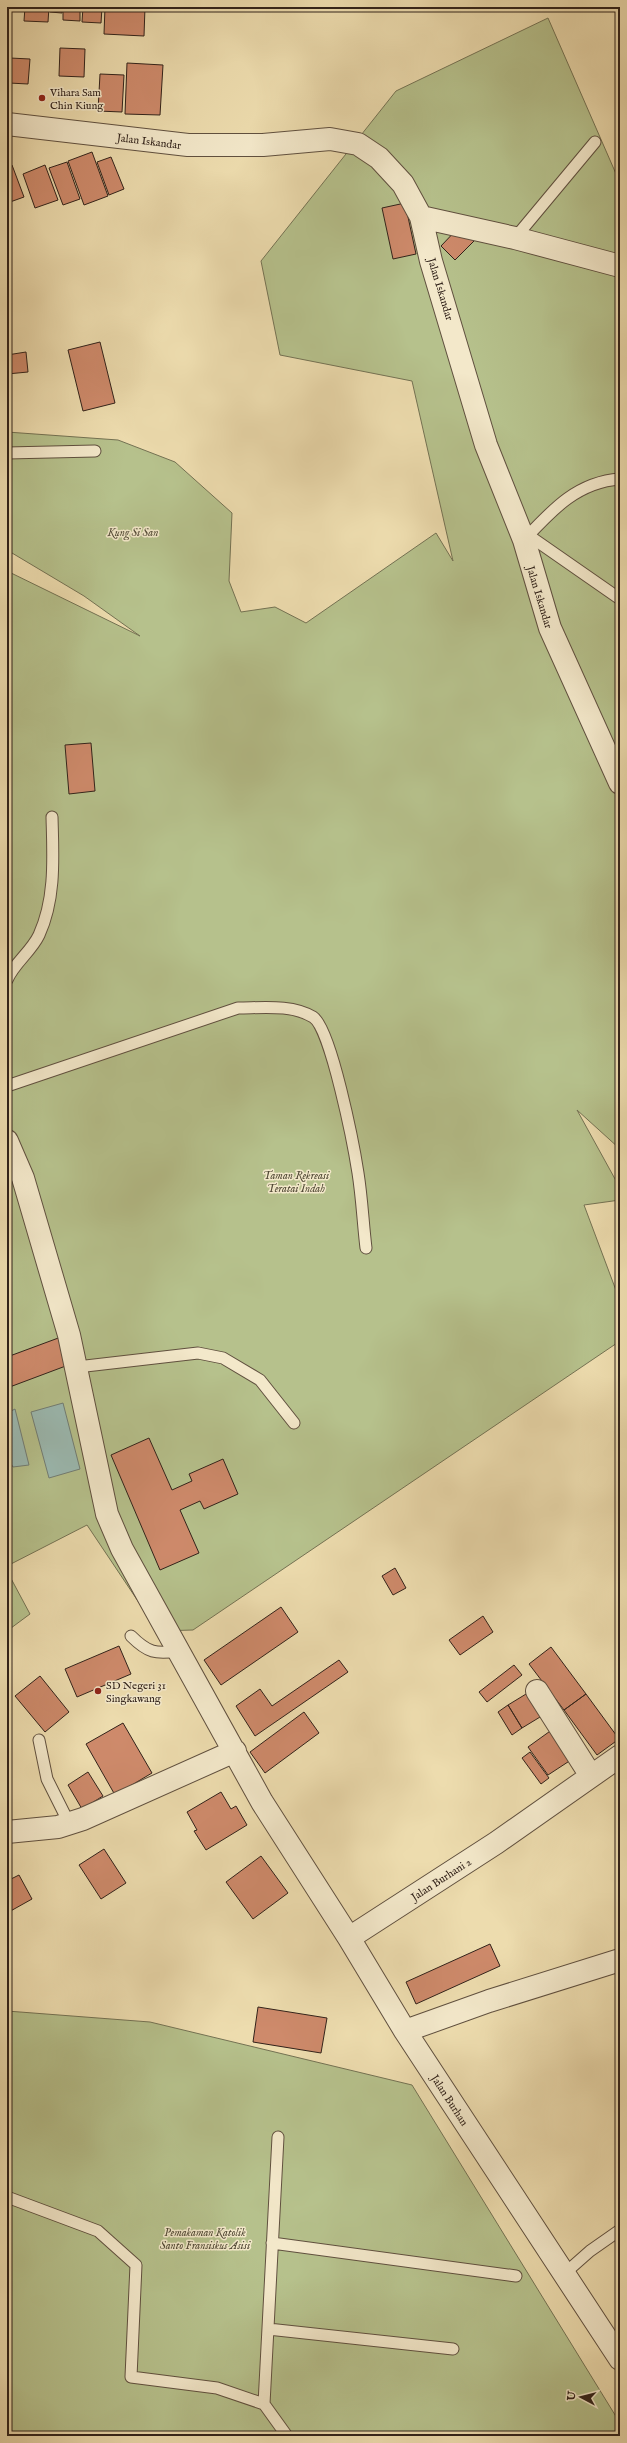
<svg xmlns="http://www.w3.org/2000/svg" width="627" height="2443" viewBox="0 0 627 2443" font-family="'IM FELL English',serif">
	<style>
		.green { fill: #b6c18c; stroke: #747253 }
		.water { fill: #9bbab2; stroke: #717d75 }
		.building { fill: #ce8a6b; stroke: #31221a }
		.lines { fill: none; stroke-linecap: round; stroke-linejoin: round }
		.lane-casing { stroke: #60503f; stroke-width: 13 }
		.street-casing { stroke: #60503f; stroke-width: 24 }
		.lane { stroke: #f3e8ca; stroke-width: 11 }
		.street { stroke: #f3e8ca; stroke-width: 22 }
		.poi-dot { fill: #8f2418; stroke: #f3e8ca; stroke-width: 1.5 }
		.labels { text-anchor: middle; stroke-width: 3; stroke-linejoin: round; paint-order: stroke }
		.poi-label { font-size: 11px; fill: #31221a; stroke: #f3e8ca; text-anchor: start }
		.street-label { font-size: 11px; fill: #31221a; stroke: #f3e8ca }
		.park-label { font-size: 11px; font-style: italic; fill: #524a36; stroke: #f3e8ca }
	</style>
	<rect width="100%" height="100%" fill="#eddcae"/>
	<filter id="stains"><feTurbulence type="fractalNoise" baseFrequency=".005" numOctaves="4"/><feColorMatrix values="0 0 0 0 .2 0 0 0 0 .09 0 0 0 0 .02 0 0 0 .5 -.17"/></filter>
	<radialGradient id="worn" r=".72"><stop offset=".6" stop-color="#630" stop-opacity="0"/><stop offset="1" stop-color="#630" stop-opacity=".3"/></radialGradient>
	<path class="green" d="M548,18L620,183V1149L577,1110L620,1188V1200L584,1205L620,1301V1341L193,1630L158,1631L87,1525L7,1566V571L140,636L84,596L7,550V432L118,440L175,462L232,513L229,581L241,612L275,607L306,623L436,533L453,561L412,381L280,355L261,261L396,91Z
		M7,1571L30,1614L7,1631Z
		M7,2011L150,2022L412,2085L620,2423V2436H7Z"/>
	<path class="water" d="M63,1403L80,1469L49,1478L31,1412Z
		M15,1409L29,1465L13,1467L7,1457V1413Z"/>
	<path class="building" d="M25,7H49L48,22L24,21Z
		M50,7H62V13L50,12Z
		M63,7H80V21L63,20Z
		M83,7H102L101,23L82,22Z
		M105,7H145L144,36L104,34Z
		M60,48L85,49L84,77L59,76Z
		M10,58L30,59L28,84L9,83Z
		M127,63L163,65L160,115L125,114Z
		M100,74L124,75L122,112L98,111Z
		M92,152L108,196L84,205L68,161Z
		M111,157L124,189L109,195L97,162Z
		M67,162L80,199L63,205L49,168Z
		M12,165L24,197L10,202L7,196V166Z
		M45,165L58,200L35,208L23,174Z
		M405,203L416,254L393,259L382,208Z
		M460,226L474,241L455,260L441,246Z
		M100,342L115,403L83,411L68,350Z
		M26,352L28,372L7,374V355Z
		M91,743L95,791L69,794L65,745Z
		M61,1337L71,1364L7,1388V1357Z
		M149,1438L172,1490L192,1481L189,1474L223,1459L238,1494L204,1509L200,1501L180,1510L199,1553L160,1570L111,1455Z
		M395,1568L406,1588L393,1595L382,1576Z
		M281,1607L298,1632L221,1685L204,1660Z
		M483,1616L493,1632L460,1655L449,1640Z
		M119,1646L131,1674L77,1697L65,1669Z
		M551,1647L586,1694L564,1710L529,1664Z
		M339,1660L348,1672L255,1736L236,1706L260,1689L272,1706Z
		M514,1665L522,1675L487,1702L479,1692Z
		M40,1676L69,1712L45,1732L15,1696Z
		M531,1691L545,1714L522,1728L508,1705Z
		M586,1694L619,1739L597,1755L564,1710Z
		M508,1705L522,1728L512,1735L498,1712Z
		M304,1712L319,1733L265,1773L250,1752Z
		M123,1723L152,1773L115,1795L86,1744Z
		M553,1729L574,1758L548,1775L528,1747Z
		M530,1752L549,1778L541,1784L522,1758Z
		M88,1772L103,1796L82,1809L68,1785Z
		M221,1792L231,1809L236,1806L247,1825L206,1850L194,1831L197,1830L187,1812Z
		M104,1849L126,1883L101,1899L79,1865Z
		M261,1856L288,1893L253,1919L226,1882Z
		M19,1875L32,1899L7,1913V1881Z
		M490,1944L500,1966L416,2004L406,1982Z
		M258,2007L327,2018L321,2053L253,2042Z"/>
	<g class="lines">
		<g class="lane-casing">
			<path id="lane" d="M515,238L595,142
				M7,453L95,451
				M528,535L620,599
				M524,540C552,510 577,482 620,479
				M7,980C14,963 31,952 39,935C56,898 53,856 52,817
				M7,1086L238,1008C261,1008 292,1004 313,1017C331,1028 354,1147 358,1173C362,1198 363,1223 366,1248
				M77,1367L198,1353L223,1358L260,1380L294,1423
				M131,1636C148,1653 155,1654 179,1651
				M39,1740L47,1779L69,1823
				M7,2197L98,2231L136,2265L131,2377L217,2388L264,2404L287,2436
				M272,2243L516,2276
				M564,2274L590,2251L620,2230
				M268,2329L453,2349
				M264,2404L278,2137"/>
		</g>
		<g class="street-casing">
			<path id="street" d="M7,124L188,145H263L330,139L358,144L379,158L403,184L421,217L431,261L486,445L524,540L550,628L620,783
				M421,217L515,238L620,266
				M7,1141L23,1178L69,1335L107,1514L122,1549L262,1802L349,1938
				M537,1691L591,1776
				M7,1832L58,1827L83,1819L235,1751
				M620,1960L489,2001L405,2031L620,2359
				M405,2031L349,1938L496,1843L620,1756"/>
		</g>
		<use href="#lane" class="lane"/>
		<use href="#street" class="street"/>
	</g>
	<g class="poi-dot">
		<circle cx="42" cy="98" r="4"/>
		<circle cx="98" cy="1691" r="4"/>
	</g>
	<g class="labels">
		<g class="poi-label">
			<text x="50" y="96">Vihara Sam<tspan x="50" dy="13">Chin Kiung</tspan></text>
			<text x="106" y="1689">SD Negeri 31<tspan x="106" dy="13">Singkawang</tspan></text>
		</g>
		<g class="street-label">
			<text transform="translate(149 141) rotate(7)" y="4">Jalan Iskandar</text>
			<text transform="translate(441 289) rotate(73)" y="4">Jalan Iskandar</text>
			<text transform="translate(540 597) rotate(73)" y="4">Jalan Iskandar</text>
			<text transform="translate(441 1879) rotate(-33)" y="4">Jalan Burhani 2</text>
			<text transform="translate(450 2100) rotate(57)" y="4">Jalan Burhan</text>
		</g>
		<g class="park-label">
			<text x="133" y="536">Kung Si San</text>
			<text x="296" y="1179">Taman Rekreasi<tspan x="296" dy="13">Teratai Indah</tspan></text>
			<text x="205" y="2236">Pemakaman Katolik<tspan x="205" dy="13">Santo Fransiskus Asisi</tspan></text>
		</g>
	</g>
	<rect width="627" height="2443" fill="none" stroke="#eddcae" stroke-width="24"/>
	<rect x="8" y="8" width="611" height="2427" fill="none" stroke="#31221a" stroke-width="2"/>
	<rect x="12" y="12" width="603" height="2419" fill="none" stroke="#31221a"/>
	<g transform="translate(581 2397) rotate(277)" stroke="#f3e8ca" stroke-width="3" paint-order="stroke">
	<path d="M0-3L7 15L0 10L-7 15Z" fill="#31221a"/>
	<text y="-6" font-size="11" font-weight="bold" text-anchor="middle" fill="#31221a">U</text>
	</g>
	<rect width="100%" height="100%" filter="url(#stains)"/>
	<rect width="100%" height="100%" fill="url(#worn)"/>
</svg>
